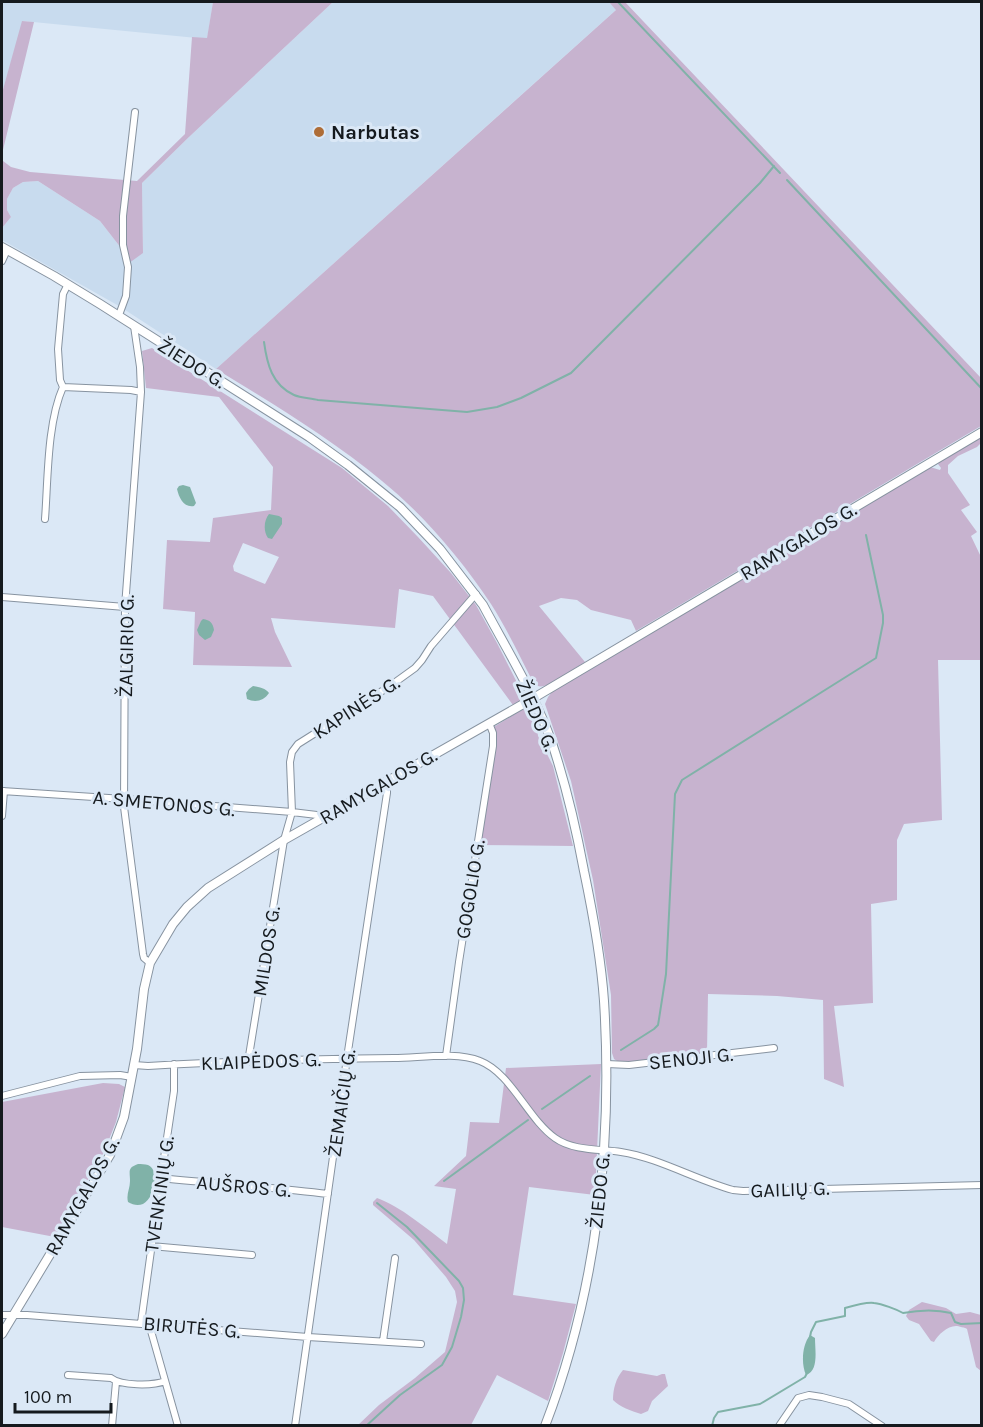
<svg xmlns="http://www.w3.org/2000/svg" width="983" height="1427" viewBox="0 0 983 1427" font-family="Karla,sans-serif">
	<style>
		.built { fill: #c8dbee }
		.green { fill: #c7b3cf; fill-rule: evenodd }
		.water { fill: #80b2a8 }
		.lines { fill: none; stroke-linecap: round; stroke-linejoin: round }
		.stream { stroke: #80b2a8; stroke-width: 2 }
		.street-casing { stroke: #8793a0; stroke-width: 8 }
		.secondary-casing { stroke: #8793a0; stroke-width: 10 }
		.street { stroke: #fff; stroke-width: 6 }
		.secondary { stroke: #fff; stroke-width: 8 }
		.poi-dot { fill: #ae6d37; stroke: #dbe8f6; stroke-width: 2 }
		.labels { text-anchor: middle; stroke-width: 6; stroke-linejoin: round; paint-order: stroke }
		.poi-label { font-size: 20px; font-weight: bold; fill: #151a1e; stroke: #dbe8f6; text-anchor: start }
		.street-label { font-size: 20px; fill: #151a1e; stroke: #dbe8f6 }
	</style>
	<rect width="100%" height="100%" fill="#dbe8f6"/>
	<path class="built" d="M2,2H213L207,39L23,21L2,93Z
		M333,2H609L617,9L216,369L119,306L2,240V228L11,217L7,210V199L13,188L23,182L38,181L100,221L121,248L143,253L142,183L189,137Z"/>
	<path class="green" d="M213,2H333L189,137L142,183L143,253L125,266L121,248L100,221L38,181L23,182L13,188L7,199V210L11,217L2,228V93L22,21L34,22L2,154L3,161L11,167L30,172L137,181L185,134L192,37L207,38Z
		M609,2H625L981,378V426L636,631L631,620L591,610L577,600L561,598L539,606L585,662C575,668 555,683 544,686C539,687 538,686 534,684C520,657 507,629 491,604C461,559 424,515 382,481C331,439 273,404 216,369L616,10Z
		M152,348L342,468L388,506L418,537L451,573L476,605L497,643L536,720L538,736L553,766L573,846L475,845L491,745L489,730L518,712L433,596L399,589L395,628L271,618L275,632L292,667L193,665L195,612L163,609L167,540L210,542L213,518L271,510L273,467L219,397L146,388L142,351ZM243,543L279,557L265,584L234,571L233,566Z
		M981,436V443L977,447L958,456L948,465V473L970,505L961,510L977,532L971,536L981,557V660H938L942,820L904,824L897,840V900L871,904L873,1003L834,1006L844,1087L824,1079L823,1000L777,996L708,994L707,1052L698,1056L620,1063L614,1059L612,1053L611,995L593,880L571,781L545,704L548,697L552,692L930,467L940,470L941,468L938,464L940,461Z
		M601,1064L595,1195L529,1187L513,1295L576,1304L563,1353L548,1401L497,1375L471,1425L357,1426L379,1405L415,1378L445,1352L457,1302L455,1291L446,1277L414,1240L373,1205V1202L377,1198C400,1206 427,1229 447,1244L456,1189L434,1186L466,1156L470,1122L499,1123L506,1068Z
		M103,1083L119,1084L125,1087L116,1122L104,1152L55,1237L2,1227V1102Z
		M922,1302L946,1308L956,1314L970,1312L981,1315V1371L976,1367L967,1329C966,1328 958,1326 956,1326C947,1326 938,1335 934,1342L931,1341L919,1324L909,1320L906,1316L909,1310Z
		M623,1370L657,1376L662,1374H665L668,1386L652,1401L648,1411L641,1414C631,1411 620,1407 613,1400C613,1389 616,1378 623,1370Z"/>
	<path class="water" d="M183,485L190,487L196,503L194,506C184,508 179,498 177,489L179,486Z
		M269,514L279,516L282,518V524L272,539L268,538C263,531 264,520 269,514Z
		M203,619C210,620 213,623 214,630L211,637L205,640L199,635L197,630L201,621Z
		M253,686C258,687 266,688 269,693C264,701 255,703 247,699L246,693L249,689Z
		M138,1164C141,1164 145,1164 148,1165C161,1171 154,1199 143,1204C138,1206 133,1205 128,1202C126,1194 130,1189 130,1181C130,1171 127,1168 138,1164Z
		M810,1335L815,1338C815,1350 819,1371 806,1375C801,1364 802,1345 810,1335Z"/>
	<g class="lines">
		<path class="stream" d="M618,2L780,173
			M787,180L982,389
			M264,342C267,364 272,385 294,395C301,398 311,398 318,400L467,412L497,407L521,398L571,373L760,183L774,166
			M621,1050L654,1029L658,1025L659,1019L666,974L675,794L682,780L876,658L883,623V615L866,535
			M542,1109L590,1076
			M444,1181L528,1120
			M810,1337L811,1332L816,1322L845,1316V1308C852,1306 868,1302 874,1303C882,1304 896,1309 903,1313C919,1310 935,1309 951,1313L955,1322L961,1324L982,1323
			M366,1426L400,1395L442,1365L452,1347L461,1317L464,1300L463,1288L459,1281L407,1227L377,1203
			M712,1426L714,1418L718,1412L760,1404L805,1377L807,1373"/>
		<g class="street-casing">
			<path id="street" d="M2,261L7,250
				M119,315L126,296L128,267L123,245V216L135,112
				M134,326L140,367L141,392L125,607L124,807L143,954L144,958L150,963
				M63,387L60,380L58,349L63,294L68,284
				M45,519C48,480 47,423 63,387L131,390L141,392
				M2,597L125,607
				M2,791L124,799L292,812L325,816
				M2,816L4,791
				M446,1056L459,962L493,746V733L489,723
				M248,1062L284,840L292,812L290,762L292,752L298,744L390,686L415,668L422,660L431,646L476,594
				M607,1064L629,1065L774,1048
				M134,1065L148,1066C230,1061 312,1059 394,1058C419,1058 456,1051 480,1061C511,1073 528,1119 555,1138C573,1151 600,1149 621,1152C659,1158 696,1180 733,1190L743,1191L982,1185
				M2,1096L80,1076L120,1075L132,1077
				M161,1178C216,1184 272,1187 328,1194
				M151,1246L252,1255
				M2,1315H27L308,1337L421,1344
				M141,1323L161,1178L174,1091V1064
				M149,1324L178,1426
				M383,1341L395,1258
				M68,1375L111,1378C121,1386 153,1386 165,1381
				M112,1426L116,1382
				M295,1426L347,1058L387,793V786L384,782
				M779,1426L798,1398L809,1395L822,1397L849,1404L882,1426"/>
		</g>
		<g class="secondary-casing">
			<path id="secondary" d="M2,247L54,276L100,304L309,437L348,465L400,507L440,549L483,605C507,650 535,695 552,743C566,785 576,828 584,871C593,914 601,957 604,1001C613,1144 597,1291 545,1426
				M2,1334L110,1155L124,1117L137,1049L144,989L150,963L173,924L187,907L208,888L284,840L532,699L982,432"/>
		</g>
		<use href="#street" class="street"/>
		<use href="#secondary" class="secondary"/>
	</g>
	<circle class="poi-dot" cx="319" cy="132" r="6"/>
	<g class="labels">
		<g class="poi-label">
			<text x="331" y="139">Narbutas</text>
		</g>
		<g class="street-label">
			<text transform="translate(192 363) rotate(32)" y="7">ŽIEDO G.</text>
			<text transform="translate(798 541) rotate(-31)" y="7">RAMYGALOS G.</text>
			<text transform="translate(126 646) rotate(-89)" y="7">ŽALGIRIO G.</text>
			<text transform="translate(356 707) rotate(-33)" y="7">KAPINĖS G.</text>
			<text transform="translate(537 715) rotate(66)" y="7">ŽIEDO G.</text>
			<text transform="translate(378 786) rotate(-30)" y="7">RAMYGALOS G.</text>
			<text transform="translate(164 803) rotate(5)" y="7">A. SMETONOS G.</text>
			<text transform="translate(470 889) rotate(-81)" y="7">GOGOLIO G.</text>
			<text transform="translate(266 951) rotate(-81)" y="7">MILDOS G.</text>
			<text transform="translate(691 1058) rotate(-6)" y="7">SENOJI G.</text>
			<text transform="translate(261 1061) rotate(-2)" y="7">KLAIPĖDOS G.</text>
			<text transform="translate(341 1103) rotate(-82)" y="7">ŽEMAIČIŲ G.</text>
			<text transform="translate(244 1186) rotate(5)" y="7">AUŠROS G.</text>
			<text transform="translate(790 1189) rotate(-2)" y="7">GAILIŲ G.</text>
			<text transform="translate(599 1191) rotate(-84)" y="7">ŽIEDO G.</text>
			<text transform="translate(159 1194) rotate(-82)" y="7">TVENKINIŲ G.</text>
			<text transform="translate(82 1196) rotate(-61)" y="7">RAMYGALOS G.</text>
			<text transform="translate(192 1327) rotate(5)" y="7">BIRUTĖS G.</text>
		</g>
	</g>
	<rect width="983" height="1427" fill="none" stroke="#151a1e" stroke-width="6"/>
	<path d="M15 1403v9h96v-9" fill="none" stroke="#151a1e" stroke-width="3"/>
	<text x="24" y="1403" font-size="18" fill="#151a1e" stroke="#dbe8f6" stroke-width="4.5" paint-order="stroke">100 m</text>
</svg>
